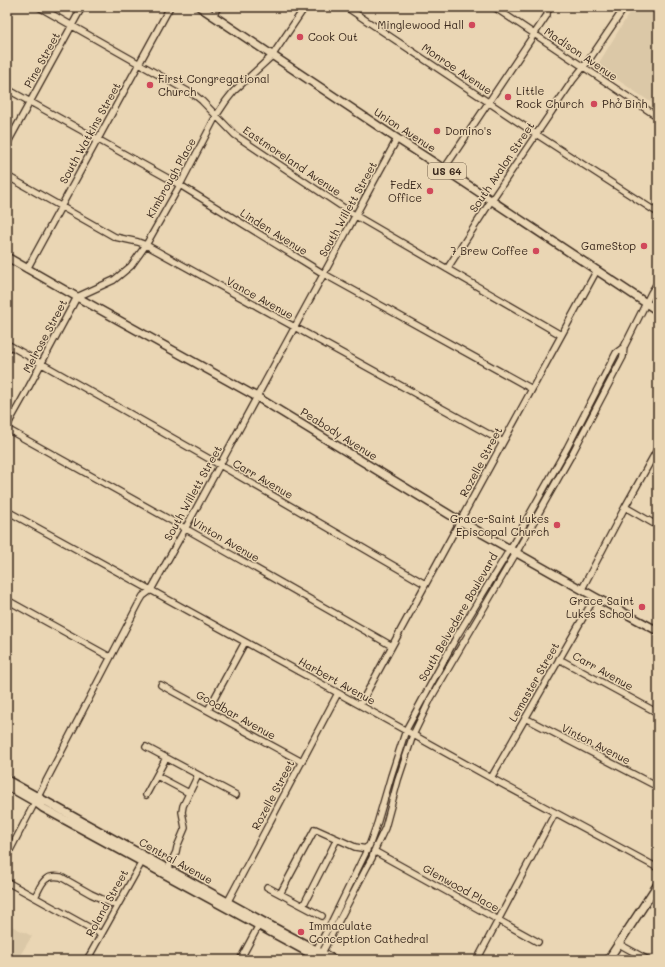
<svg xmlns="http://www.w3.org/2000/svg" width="665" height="967" viewBox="0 0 665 967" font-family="Mali,sans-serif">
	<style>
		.built { fill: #dbc8a7 }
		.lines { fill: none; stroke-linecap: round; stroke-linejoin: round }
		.minor-casing { stroke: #3b2a1e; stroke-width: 8 }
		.major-casing { stroke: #3b2a1e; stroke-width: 10 }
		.minor { stroke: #ead6b4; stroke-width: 5.5 }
		.major { stroke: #ead6b4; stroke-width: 7 }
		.poi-dot { fill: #d1495b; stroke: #ead6b4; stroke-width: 1.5 }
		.labels { text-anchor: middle; stroke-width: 3; stroke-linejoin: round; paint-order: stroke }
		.shield { fill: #ead6b4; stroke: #705e4b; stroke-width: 1 }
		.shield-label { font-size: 10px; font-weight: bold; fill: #3b2a1e }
		.poi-label { font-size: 11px; fill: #3b2a1e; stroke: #ead6b4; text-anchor: end }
		.street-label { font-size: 11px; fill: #3b2a1e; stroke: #ead6b4 }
	</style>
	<rect width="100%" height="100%" fill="#ead6b4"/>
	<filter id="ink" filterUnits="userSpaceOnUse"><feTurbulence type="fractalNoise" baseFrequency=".025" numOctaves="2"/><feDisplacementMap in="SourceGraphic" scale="8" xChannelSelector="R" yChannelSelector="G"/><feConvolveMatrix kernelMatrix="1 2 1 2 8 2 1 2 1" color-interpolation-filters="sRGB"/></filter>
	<g filter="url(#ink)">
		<path class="built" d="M633,7H658V107L597,66Z
			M7,924L32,936L17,960H7Z"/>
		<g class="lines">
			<g class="minor-casing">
				<path id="minor" d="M39,7L196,96L202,101L235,135L356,216L561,335
					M346,7L536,134L658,213
					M494,7L658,117
					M213,16L218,7
					M7,89L180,185L324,274L532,389
					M7,144L82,7
					M444,169L547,15C547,11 548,9 553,7
					M7,176L115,237L138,242L146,245L503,442
					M27,269L170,7
					M447,269L491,201L573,80L589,60L625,7
					M7,344L220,465L425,584
					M7,426L25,394L77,297L114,280L131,266L146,245L180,185L216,116L226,101L234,91L272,56L305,7
					M7,429L181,526L392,646
					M625,507L658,526
					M7,511L338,693L491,778L658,868
					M582,589L625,507L658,448
					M7,600L110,657
					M559,659L658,713
					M161,685L302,762
					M360,705C439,560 517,415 597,270
					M208,710L245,642
					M525,718L658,787
					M146,747L236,795
					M157,776L189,793
					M491,778L595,597
					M146,795L166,758
					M374,851L538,942
					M7,856L140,601L143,596L151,590L185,529L397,139
					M166,873L176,852L177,847L185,828L182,812L183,806L198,775
					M7,882L101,934
					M267,887L322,916
					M280,894L315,829L355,847L367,849
					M35,897C42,884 43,874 61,877L91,894L117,906
					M226,905L338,693
					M303,906L337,839
					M619,944L648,960
					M316,953V950L330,925L367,850V847L369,846L377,824L391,776L406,730L457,636L510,549L567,448L616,353L624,347
					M320,955L322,953L367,867L372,858L375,849L385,828L398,780L413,735L431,698L516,553L573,452L623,357L624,347L651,293L658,282
					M89,956L95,960
					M87,960L143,860
					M240,960L260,923
					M477,960L555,813"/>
			</g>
			<g class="major-casing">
				<path id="major" d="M200,7L393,136L444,169L658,311
					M7,257L77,297L257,397L460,521L595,597L658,631
					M7,780L262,921L335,960
					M7,786L35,802L43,808L322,960
					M608,960L658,884"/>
			</g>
			<use href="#minor" class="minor"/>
			<use href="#major" class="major"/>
		</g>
	</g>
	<g class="poi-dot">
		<circle cx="472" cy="25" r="4"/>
		<circle cx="300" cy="37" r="4"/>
		<circle cx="150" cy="85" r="4"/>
		<circle cx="508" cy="97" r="4"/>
		<circle cx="594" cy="104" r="4"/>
		<circle cx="437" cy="131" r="4"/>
		<circle cx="430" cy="191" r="4"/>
		<circle cx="644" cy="246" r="4"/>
		<circle cx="536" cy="251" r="4"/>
		<circle cx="557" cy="525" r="4"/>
		<circle cx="642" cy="607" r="4"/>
		<circle cx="301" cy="932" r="4"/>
	</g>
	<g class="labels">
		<rect class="shield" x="428" y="163" width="38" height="16" rx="3"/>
		<g class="shield-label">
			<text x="447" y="175">US 64</text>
		</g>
		<g class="poi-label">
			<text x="464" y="29">Minglewood Hall</text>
			<text x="308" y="41" text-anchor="start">Cook Out</text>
			<text x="158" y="83" text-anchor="start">First Congregational<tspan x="158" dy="13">Church</tspan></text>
			<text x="516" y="95" text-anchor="start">Little<tspan x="516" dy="13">Rock Church</tspan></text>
			<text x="602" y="108" text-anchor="start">Phở Binh</text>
			<text x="445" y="135" text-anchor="start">Domino's</text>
			<text x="422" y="189">FedEx<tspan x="422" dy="13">Office</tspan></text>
			<text x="636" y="250">GameStop</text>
			<text x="528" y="255">7 Brew Coffee</text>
			<text x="549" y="523">Grace-Saint Lukes<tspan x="549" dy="13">Episcopal Church</tspan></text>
			<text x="634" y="605">Grace Saint<tspan x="634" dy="13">Lukes School</tspan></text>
			<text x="309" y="930" text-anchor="start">Immaculate<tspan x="309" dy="13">Conception Cathedral</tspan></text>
		</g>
		<g class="street-label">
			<text transform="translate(581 54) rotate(34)" y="4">Madison Avenue</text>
			<text transform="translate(42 60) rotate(-61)" y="4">Pine Street</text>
			<text transform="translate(457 69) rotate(34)" y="4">Monroe Avenue</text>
			<text transform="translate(405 130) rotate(33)" y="4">Union Avenue</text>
			<text transform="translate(90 133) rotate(-61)" y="4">South Watkins Street</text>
			<text transform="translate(292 161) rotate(34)" y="4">Eastmoreland Avenue</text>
			<text transform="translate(502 167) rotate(-56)" y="4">South Avalon Street</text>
			<text transform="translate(171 178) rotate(-61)" y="4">Kimbrough Place</text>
			<text transform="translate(348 209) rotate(-61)" y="4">South Willett Street</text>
			<text transform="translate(274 232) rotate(32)" y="4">Linden Avenue</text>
			<text transform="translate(260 298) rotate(29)" y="4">Vance Avenue</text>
			<text transform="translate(45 336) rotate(-62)" y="4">Melrose Street</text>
			<text transform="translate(339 434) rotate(32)" y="4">Peabody Avenue</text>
			<text transform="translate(481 462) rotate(-62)" y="4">Rozelle Street</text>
			<text transform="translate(263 479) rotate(30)" y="4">Carr Avenue</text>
			<text transform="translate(193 493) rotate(-61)" y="4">South Willett Street</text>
			<text transform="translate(226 540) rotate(30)" y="4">Vinton Avenue</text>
			<text transform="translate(458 617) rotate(-60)" y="4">South Belvedere Boulevard</text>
			<text transform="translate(603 671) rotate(29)" y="4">Carr Avenue</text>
			<text transform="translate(337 681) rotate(29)" y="4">Harbert Avenue</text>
			<text transform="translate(534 682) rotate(-60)" y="4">Lemaster Street</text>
			<text transform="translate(236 715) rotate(29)" y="4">Goodbar Avenue</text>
			<text transform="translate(596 744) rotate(27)" y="4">Vinton Avenue</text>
			<text transform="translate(273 795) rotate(-62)" y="4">Rozelle Street</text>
			<text transform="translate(176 861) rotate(29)" y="4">Central Avenue</text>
			<text transform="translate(461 888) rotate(29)" y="4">Glenwood Place</text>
			<text transform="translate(107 903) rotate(-61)" y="4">Roland Street</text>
		</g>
	</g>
	<rect width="665" height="967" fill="none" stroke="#ead6b4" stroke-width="24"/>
	<rect x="12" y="12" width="641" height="943" fill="none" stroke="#3b2a1e" stroke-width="1.5" filter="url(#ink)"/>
</svg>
